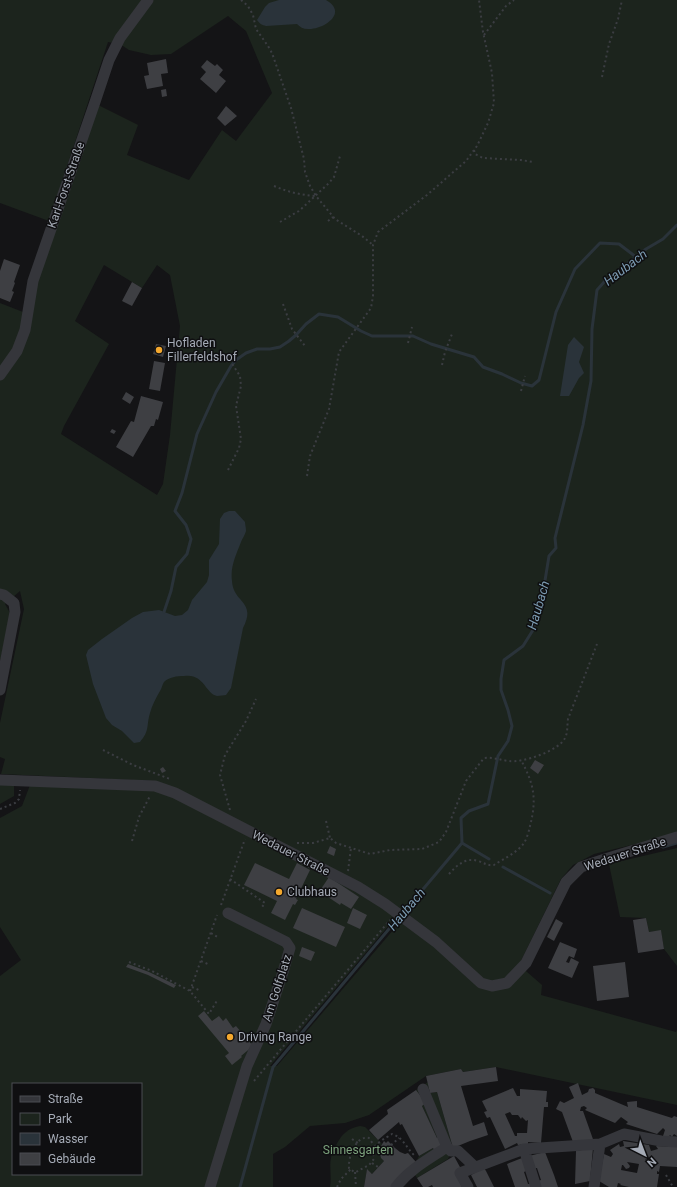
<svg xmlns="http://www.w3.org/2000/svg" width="677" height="1187" viewBox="0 0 677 1187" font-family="Roboto,sans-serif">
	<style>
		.green { fill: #1c241d; fill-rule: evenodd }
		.water { fill: #2a333a }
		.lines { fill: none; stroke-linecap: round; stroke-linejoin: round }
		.stream { stroke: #2a333a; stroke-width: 3 }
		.building { fill: #3e3f43; fill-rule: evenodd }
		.path { stroke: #3b3d42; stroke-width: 2; stroke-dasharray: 2 3; stroke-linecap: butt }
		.minor { stroke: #35363b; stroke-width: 11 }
		.poi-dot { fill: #f4a82e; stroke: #0f0f11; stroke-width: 1.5 }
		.labels { text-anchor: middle; stroke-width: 3; stroke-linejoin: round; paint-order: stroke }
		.street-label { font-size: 12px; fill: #a5abb6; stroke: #0f0f11 }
		.poi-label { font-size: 12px; fill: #a5abb6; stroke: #0f0f11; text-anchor: start }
		.park-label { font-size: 12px; fill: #7ca17c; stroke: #0f0f11 }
		.water-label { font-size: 13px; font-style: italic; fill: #7c9bb2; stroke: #0f0f11 }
	</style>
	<rect width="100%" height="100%" fill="#141416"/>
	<path class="green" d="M0,0H677V834L594,854L573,865L561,879L519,965L542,985L541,995L676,1032L677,1030V1105L496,1067L463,1072L461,1069L426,1076L369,1115L345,1123L310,1126L285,1147L273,1154V1187H0V976L21,960L0,927V818L22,806L30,785L155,781L1,774L5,759L0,757V723L24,609L20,591L5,604L10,613L0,663V303L23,312L37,278L98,105L138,125L127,155L189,180L222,130L236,141L272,93L246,31L228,16L171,54L151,55L129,50L120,44L108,42L49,221L0,203ZM104,265L142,288L157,265L170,275L180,326L170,435L163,484L157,495L61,434L64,426L109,344L75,321ZM401,911L406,915L277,1066H270ZM13,1084H141V1174H13Z
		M0,783L14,784V796L0,804Z
		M677,848V966L664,949L661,931L649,932L646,918L620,917L609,864Z
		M428,1082L430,1093L437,1092L453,1148L448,1159L417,1178L410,1167L416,1162L419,1156L433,1148L434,1150L439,1136L437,1138L422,1106L425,1103L416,1090Z
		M360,1126L365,1127L382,1144L378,1151C381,1155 381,1158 384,1161L372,1174L367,1170L364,1187H330C332,1178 329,1166 331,1158C332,1152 340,1136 345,1133C349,1129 354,1127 360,1126Z"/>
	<path class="water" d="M279,0H326C349,13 323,30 308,29C303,29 300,27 297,24L266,26C262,25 260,24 257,20L265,7L269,3Z
		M574,337L584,347L579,362L584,373L579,378L569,396H560L568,345Z
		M229,511H235L245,522C245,524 246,528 246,531C245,535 242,539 241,542C236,555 230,567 232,581C233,603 257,601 243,628L231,688L226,695C224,695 220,696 217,696C205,693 204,673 184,676C177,676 169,677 164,682C162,685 162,688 160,691C156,698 152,705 150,713C146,727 150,730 140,742L134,743L122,731L112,725L106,718L93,684L86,655L88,650L102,639L132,618L143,612L159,610L175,616L182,615L188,610L192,600L207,582L209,575V560L219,544L220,519L224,513Z"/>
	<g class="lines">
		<path class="stream" d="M164,612L171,591L176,567L187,554L191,539L186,525L175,511L182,493L197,434L216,392L231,366L236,360L246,353L257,349H270L280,347L289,341L296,335L306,324L319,314L338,317L361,331L372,336H413L431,344L474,357L483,367L502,374L521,383L532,386L539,380L556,312L575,269L600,243L619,244L636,257
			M462,843L489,859
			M663,847L677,843
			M503,867L550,893
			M403,913L462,843L461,818L469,811L488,804L498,756L508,741L512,726L508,710L501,690V679L504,660L523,646L533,630L542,599L549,556L556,548L555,538L583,425L591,381L592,329L597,290L605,281L646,249L663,239L677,225
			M240,1187L273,1067L399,917"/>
	</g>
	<path class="building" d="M166,59L168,73L161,74L163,86L147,89L144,76L149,75L147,63Z
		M207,60L215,66L217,64L223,70L219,75L226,81L216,93L200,79L206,72L201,67Z
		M166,89L167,96L162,97L161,90Z
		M226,106L237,116L225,126L217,118Z
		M4,259L20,265L14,282L15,283L12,291L14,292L10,302L0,298V271Z
		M132,282L142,288L132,306L122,301Z
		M156,344L166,346L163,357L153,354Z
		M154,361L165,363L160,391L149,389Z
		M126,392L134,397L130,404L122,399Z
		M141,396L163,402L158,420L156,419L154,426H151L133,457L116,447L131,421L134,422Z
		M112,429L116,431L114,434L110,432Z
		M535,760L544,765L538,774L530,768Z
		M163,767L166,771L162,773L160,769Z
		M330,846L336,849L334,856L327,853Z
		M255,863L289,879L297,863L310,870L296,899L298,900L295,905L293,904L285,920L271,913L277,901L244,885Z
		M329,877L359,897L351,909L341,903L340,905L328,897L330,895L321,889Z
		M302,908L345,927L336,947L293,928Z
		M353,908L367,915L360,929L347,923Z
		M646,918L649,932L661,930L664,949L638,953L633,920Z
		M556,919L563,923L554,941L547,937Z
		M560,942L577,949L574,958L569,956L566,962L569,963L571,958L579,962L572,978L548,968Z
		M302,947L315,952L311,961L299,956Z
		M625,962L629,997L597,1001L593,966Z
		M128,964L149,972L176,985L174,988L148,975L126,967Z
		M204,1011L212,1021L219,1016L223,1021L226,1018L233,1028L236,1026L253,1046L241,1056L242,1057L232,1065L225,1056L229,1053L198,1016Z
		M496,1067L498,1081L461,1086L473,1126L484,1122L488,1135L470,1141L453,1148L437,1092L430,1093L426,1076L461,1069L463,1072Z
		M578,1083L582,1095L588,1092L589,1089L593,1088L595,1090V1093L628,1107L627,1102L637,1101V1107L672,1118L674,1116L677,1117V1136L674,1134L672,1137L670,1135L668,1138L663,1136L665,1130L663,1128L657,1134L626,1124L628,1122L621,1117L615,1123L585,1110L587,1108L584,1106L581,1107L580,1111H583L594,1142H573L562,1112L556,1109L560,1101L564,1103L574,1098L569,1087Z
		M513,1088L517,1096H520V1089L547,1091L546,1102H548V1107H544L541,1143L528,1142V1144L518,1145L517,1143L505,1149L490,1117L487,1118L484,1112L487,1111L482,1101ZM510,1112L512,1115H518L521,1119L522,1117L526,1121L528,1120L527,1133H517V1136H515L505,1114Z
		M416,1090L426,1103L422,1106L437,1138L439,1136L444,1146L434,1150L433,1148L419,1156L402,1124L400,1125L399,1122L378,1140L369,1130L388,1114L387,1110Z
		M384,1141L386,1143L388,1141L395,1148L400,1152L405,1154L408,1153L416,1162L391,1187H364L367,1169L372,1174L384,1161L381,1158L380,1154L378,1151Z
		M623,1141L649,1145L651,1151L658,1149L656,1146L677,1147V1167L660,1166L659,1172L657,1171V1174H659L657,1187H629L620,1185L621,1184L618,1183L617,1187H609L599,1181L604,1154L611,1157L613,1154L610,1150L619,1144L620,1147L624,1146ZM627,1162L639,1164L637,1173L621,1170L622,1165H623L626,1169L629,1168L630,1166Z
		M593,1148L590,1181L575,1184L576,1151Z
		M545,1152L554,1175L558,1187H539L538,1181L541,1180L537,1168L533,1169L529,1156Z
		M454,1156L461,1169L455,1172L462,1187H433L432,1185L428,1187H423L417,1178Z
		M522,1158L526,1171L524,1172L528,1184H530L531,1187H515L507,1164Z
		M484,1168L486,1171L494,1187H477L471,1175Z"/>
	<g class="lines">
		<path class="path" d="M241,0L248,6L253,15L256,29L268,46L272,53L291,108L304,159L305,172L310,186L316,196L335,219L362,236L373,245
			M484,35L506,6L514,0
			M602,77L609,44L618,19L622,0
			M474,150L475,154L483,158L521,160L533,162
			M274,186C288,192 301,195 316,196
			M328,221L333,217
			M280,222L299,211L329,183L334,177L340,156
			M283,304L292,329L305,346
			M408,343L412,327
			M442,365L445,352L452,334
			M521,391L525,376
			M228,470L239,448L241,439L236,406L241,386L240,376L229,359V353
			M307,476L310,456L329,409L339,352L371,308L373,296V245L378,232L427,195L466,161L477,146L488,123L494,103L492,73L483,32L479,0
			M103,750L133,765L170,779
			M0,809L15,803L19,799L20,790
			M230,810L220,775L225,755L246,721L256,699
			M326,821L330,838
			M132,841L139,817L150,796
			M297,843H313L330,838L336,843L370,854L390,850L422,849L439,842L446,832L466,781L484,758C493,757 500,760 509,761C522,763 559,751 565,738C568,732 567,726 568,719L597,644
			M348,871L351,848
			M449,874C457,865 466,857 478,861C484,863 488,866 494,865C503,859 517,853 524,843C527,838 529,831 530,826C537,799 534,784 521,760
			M230,879L265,903L262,907
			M221,905L245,839
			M211,933L219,938
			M201,961L210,965
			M129,962L152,971L190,991L209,1014L218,999
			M192,987L201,991
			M190,991L217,915
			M254,1081L390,920
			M352,1139L358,1143
			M391,1145L399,1138
			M375,1147L369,1138C356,1135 348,1157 349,1168L354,1172H356L369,1165L374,1159C374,1156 373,1154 373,1152C373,1144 386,1138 392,1134C403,1137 407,1149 415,1156
			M372,1163L378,1167
			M355,1172L356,1187
			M666,1175L673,1187
			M337,1187L341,1179L351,1169"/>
		<path class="minor" d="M0,375L17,351L25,330L33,281L95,102L109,60L120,38L148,0
			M0,594L4,595L14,603L15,612L0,690
			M0,780L155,786L175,793L358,887L385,904L436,942L481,983L492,986L507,983L526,963L566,882L581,867L605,859L677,837
			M423,1089L447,1147L451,1151H458L475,1167
			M524,1149L536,1187
			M210,1187L247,1066L266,1024L283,972L290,948L286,942L228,913
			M396,1187C410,1169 429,1159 447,1147
			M468,1187L460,1173L524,1149L600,1144
			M594,1187L600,1144L624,1134L661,1141L677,1142"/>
	</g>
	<g class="poi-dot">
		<circle cx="159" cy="350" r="4"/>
		<circle cx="279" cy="892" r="4"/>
		<circle cx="230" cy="1037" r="4"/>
	</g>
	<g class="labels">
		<g class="street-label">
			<text transform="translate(66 185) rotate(-71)" y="4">Karl-Forst-Straße</text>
			<text transform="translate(291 853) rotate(27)" y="4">Wedauer Straße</text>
			<text transform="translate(625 854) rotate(-18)" y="4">Wedauer Straße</text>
			<text transform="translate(277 988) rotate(-72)" y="4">Am Golfplatz</text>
		</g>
		<g class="poi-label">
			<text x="167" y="347">Hofladen<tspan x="167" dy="14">Fillerfeldshof</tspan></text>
			<text x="287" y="896">Clubhaus</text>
			<text x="238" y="1041">Driving Range</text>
		</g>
		<g class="park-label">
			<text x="358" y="1154">Sinnesgarten</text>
		</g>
		<g class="water-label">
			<text transform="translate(625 267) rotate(-37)" y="5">Haubach</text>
			<text transform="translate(538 605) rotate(-74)" y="5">Haubach</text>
			<text transform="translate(406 909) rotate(-50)" y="5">Haubach</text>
		</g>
	</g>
	<rect x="12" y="1083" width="130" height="92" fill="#0f0f11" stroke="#4b4d53"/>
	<rect x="20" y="1096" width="20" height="6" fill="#35363b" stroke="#4b4d53"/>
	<text x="48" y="1103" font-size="12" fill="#a5abb6">Straße</text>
	<rect x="20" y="1113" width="20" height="12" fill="#1c241d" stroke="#4b4d53"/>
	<text x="48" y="1123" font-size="12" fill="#a5abb6">Park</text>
	<rect x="20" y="1133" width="20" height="12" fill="#2a333a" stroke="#4b4d53"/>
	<text x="48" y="1143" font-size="12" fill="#a5abb6">Wasser</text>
	<rect x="20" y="1153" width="20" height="12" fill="#3e3f43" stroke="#4b4d53"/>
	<text x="48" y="1163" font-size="12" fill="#a5abb6">Gebäude</text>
	<g transform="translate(645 1155) rotate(138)" stroke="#0f0f11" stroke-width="3" paint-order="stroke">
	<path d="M0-3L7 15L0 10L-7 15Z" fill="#a5abb6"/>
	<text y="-6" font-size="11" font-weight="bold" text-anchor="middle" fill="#a5abb6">N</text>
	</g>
</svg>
